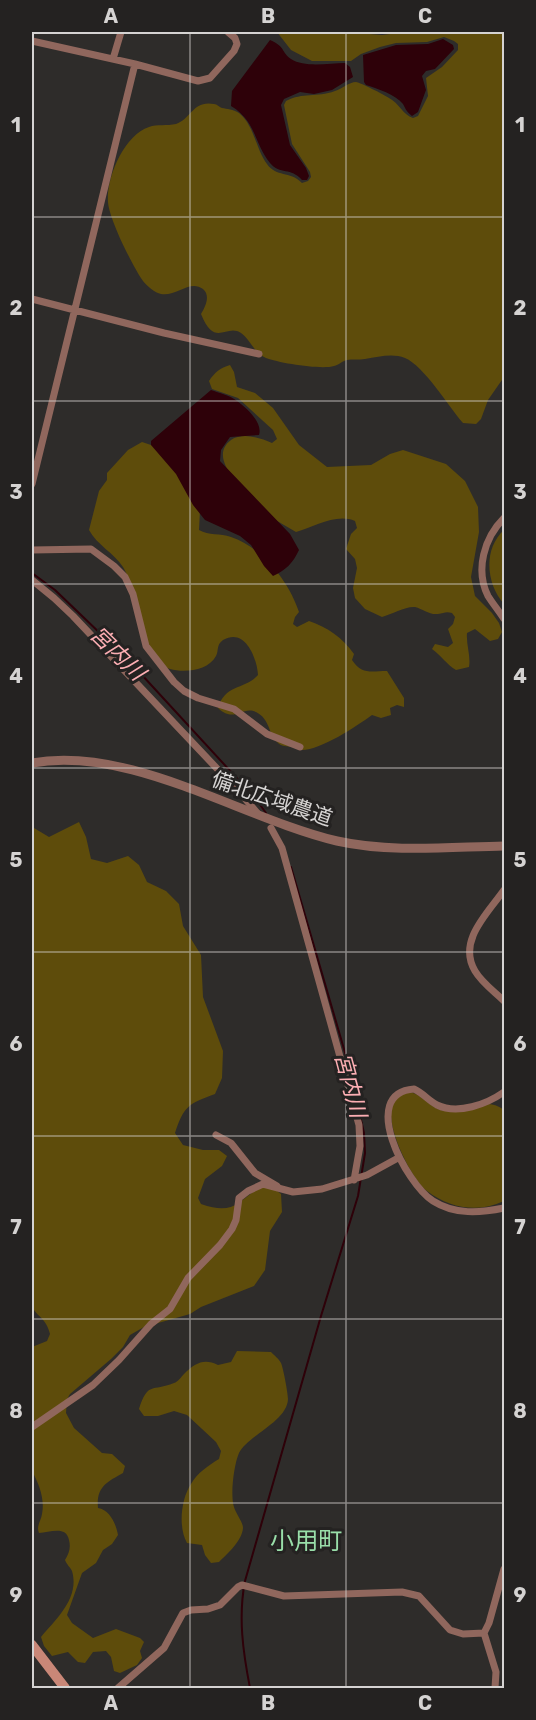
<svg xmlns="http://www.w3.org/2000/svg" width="536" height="1720" viewBox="0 0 536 1720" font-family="Rubik,'Noto Sans JP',sans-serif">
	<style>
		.green { fill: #5e4c0b }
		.water { fill: #2e0109 }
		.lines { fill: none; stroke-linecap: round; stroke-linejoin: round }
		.stream { stroke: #2e0109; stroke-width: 2 }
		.minor { stroke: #90675d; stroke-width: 7 }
		.tertiary { stroke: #90675d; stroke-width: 9 }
		.secondary { stroke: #c98777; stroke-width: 10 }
		.grid { fill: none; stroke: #d5d3d2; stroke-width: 1.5; stroke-opacity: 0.55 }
		.labels { text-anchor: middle; stroke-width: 6; stroke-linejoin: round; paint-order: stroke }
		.street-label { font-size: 21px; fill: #d5d3d2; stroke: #242221 }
		.water-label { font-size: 22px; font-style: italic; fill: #fcaeb3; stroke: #242221 }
		.quarter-label { font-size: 24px; fill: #99dea9; stroke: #242221 }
		.neatline { fill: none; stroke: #d5d3d2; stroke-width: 2 }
		.grid-label { font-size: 20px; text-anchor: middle; font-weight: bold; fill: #d5d3d2 }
	</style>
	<rect width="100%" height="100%" fill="#2e2c2a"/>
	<path class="green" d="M277,32H345L382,35L406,32H504V377L488,400L481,419L476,424L463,423C449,407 424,366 405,358C392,353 379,357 365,359C359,360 352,359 347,360C342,361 339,365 334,366C322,370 279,363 266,358C255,354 249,338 241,333C226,323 215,349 201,314C205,307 211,296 203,289C190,279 176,297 161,294C155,293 147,286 143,281C133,267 109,219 108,202C106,178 124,135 149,127C157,124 167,126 176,124C191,119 193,100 214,104C217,104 219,107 222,108C227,109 233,109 239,113C254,125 256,149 267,164C277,178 289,170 302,183L308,181L311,177L310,172L292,144L284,105L286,101C303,92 316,98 335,91C342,89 349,82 356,82C359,82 385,95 389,98C399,103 403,115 413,118L418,116L428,96L426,78L442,67L458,50V44L454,41L444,37L427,42L396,43L380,47L361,54L351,61H312L291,50Z
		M230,365L234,372L237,387L255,393L273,408L299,445L327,467L371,465L390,454L403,450L446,464L465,481L478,507L479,532L471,577L475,596L492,613L499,623L502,632L498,639L490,641L475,629L467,633C466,645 471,656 469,667L456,670C446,664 442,656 432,649L435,644L448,647L453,643L448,629L453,624L455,617L452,613C446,611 444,613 438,614C429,615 423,609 415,607C406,606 392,614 382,617L365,609L355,598L353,588L357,568L355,559L346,549L351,534L357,528L355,521C336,513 314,527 296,532C288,527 280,523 272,518C264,513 258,504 252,498C240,486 208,457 231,440C243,432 260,438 272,443L277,439L273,430L238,398L212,389L209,381C215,372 220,368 230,365Z
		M142,442L154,446L176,471L200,510L199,530C209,536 220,533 231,537C263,548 289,582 299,612L295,617L293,624L297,627L309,621C327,627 343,638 354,654L352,660C362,675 371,671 387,671L404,698V707L397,705L390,708L391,715L381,718L372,715C357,726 321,750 302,750C302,750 294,747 293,747C287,746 281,747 277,742C268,733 270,719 256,712C242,705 235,724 218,708C225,684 245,690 258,675C257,658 245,627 223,640C216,645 219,650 216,656C208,671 184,673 170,669C146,663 139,609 132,589C129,582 127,573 123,567C114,553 97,545 89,530L99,491L107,480V473L128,450Z
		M504,530V604C486,584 483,549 504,530Z
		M32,807L34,828L49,837L79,822L86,837L91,859L107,863L128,856L139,865L147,882L166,891L179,904L183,926L201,955L203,997L223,1051L222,1078L215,1094C188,1104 184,1106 175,1133L183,1145L203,1150H219L227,1156L222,1166L205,1179L198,1198L201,1204C235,1216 237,1201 263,1185L271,1186L281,1194L282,1212L270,1231L265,1270L254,1286L201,1307L190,1314L144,1327L130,1335L123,1347L111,1359L70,1394L67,1399L66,1413L74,1428L102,1453L112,1454L125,1466L123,1473C107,1482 96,1487 98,1508C110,1510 116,1524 118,1535L112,1544L103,1550L96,1563L82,1573L67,1615L72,1623L93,1638L116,1629L140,1638L144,1642L140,1651L142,1658L137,1665L120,1673L114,1671L111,1657L106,1651L93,1652L85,1663L78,1662L68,1652L52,1656L44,1646L41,1637C56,1619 80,1598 72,1571C70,1567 67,1565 65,1560C69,1553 71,1548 69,1540C66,1525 49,1533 39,1533C36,1526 41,1521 42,1514C45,1499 39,1484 32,1471V1347L47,1341L50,1334C49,1331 48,1327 46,1324C41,1315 33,1314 32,1303Z
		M410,1092C424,1095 433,1112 448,1111C467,1109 488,1097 504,1110V1201C478,1213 451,1209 427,1191C411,1180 377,1112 397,1097C400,1094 407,1093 410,1092Z
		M237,1351L271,1352C274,1355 279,1359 281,1363C283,1367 288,1393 288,1399C287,1422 248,1435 239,1453C234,1464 230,1495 234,1507C236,1514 243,1522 243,1528C242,1541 228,1553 219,1562L211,1563L205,1555L202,1545L187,1543C178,1527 181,1499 191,1484C197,1473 209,1465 219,1459L221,1451L216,1442L187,1415L174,1411L158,1416H144L139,1409C148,1381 152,1392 174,1383C178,1382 181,1377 184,1374C195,1363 204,1358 218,1365L231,1362Z"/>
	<path class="water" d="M443,39L453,45L454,49L435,69L426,71L422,76L426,90L418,112L412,116C407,112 406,110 403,104C395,94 378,89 366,85L364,82L363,55L396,45L428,44Z
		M270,40C286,47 281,52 291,59C305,68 329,63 345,63L350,67L353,77L332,90L314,94L300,92L284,99L281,105L290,145L306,168L309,176L307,180H302C291,167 280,175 270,163C254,143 256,121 231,106L232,91Z
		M211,390C219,393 230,395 237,401C247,408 263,423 259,435L230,437L221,450L220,461L290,534L299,550C293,563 286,570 273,576L264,566L251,545L240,536L205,520L193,505L176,474L151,445V441Z"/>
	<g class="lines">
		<path class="stream" d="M32,573L55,590L130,662L256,799L266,813
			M250,1688C243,1652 238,1617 245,1581L321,1316L358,1196L365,1153L364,1133L346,1056L291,867"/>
		<path class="minor" d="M32,41L135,64L198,81L210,78L234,51L237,44L235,38L228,32
			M113,59L121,32
			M32,299L164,333L259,354
			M32,484L135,64
			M504,518C484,538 475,570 488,596C493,604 499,611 504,619
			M32,550L91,549L114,566L125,577L133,594L146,646L174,682L184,691L198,698L234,709L267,734L300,747
			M32,580L54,598L73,616L241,794L259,815
			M271,828L282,848L359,1125L360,1146L354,1180
			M504,890C488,913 457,941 475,971C482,983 495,992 504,1001
			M504,1092C487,1104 458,1115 437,1105C429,1101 423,1093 414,1089C358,1093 406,1184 433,1201C455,1215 480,1213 504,1208
			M216,1135L231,1143L255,1173L277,1186
			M32,1427L93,1385L119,1360L151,1324L170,1309L188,1278L220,1245L232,1229L236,1220L239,1198L248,1191L263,1184L293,1192L322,1189L367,1175L398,1158
			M118,1688L164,1648L183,1613L191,1610L208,1609L220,1605L238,1587L242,1585L284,1596L402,1592L419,1596L450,1630L463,1634L484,1633
			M495,1688L496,1672L484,1633L489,1623L504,1569"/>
		<path class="tertiary" d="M32,763C130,745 241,818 337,841C391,853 449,847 504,846"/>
		<path class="secondary" d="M32,1645L65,1688"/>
	</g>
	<path class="grid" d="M190,32V1688M346,32V1688M32,217H504M32,401H504M32,584H504M32,768H504M32,952H504M32,1136H504M32,1319H504M32,1503H504"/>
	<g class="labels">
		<g class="street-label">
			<text transform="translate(272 799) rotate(19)" y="7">備北広域農道</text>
		</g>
		<g class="water-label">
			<text transform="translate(118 653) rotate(44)" y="8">宮内川</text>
			<text transform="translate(351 1085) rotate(75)" y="8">宮内川</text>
		</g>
		<g class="quarter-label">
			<text x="306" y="1549">小用町</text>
		</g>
	</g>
	<rect width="536" height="1720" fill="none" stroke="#242221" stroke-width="66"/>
	<rect x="33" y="33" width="470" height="1654" class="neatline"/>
	<g class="grid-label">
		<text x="111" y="23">A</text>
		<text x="268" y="23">B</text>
		<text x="425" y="23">C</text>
		<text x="16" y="132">1</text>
		<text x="520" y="132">1</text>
		<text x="16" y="315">2</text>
		<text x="520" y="315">2</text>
		<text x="16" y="499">3</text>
		<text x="520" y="499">3</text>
		<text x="16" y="683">4</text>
		<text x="520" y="683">4</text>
		<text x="16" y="867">5</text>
		<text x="520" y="867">5</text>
		<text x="16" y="1051">6</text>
		<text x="520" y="1051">6</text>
		<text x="16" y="1234">7</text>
		<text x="520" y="1234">7</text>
		<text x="16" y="1418">8</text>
		<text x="520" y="1418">8</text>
		<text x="16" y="1602">9</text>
		<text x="520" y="1602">9</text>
		<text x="111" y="1710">A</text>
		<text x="268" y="1710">B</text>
		<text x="425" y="1710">C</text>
	</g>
</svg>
